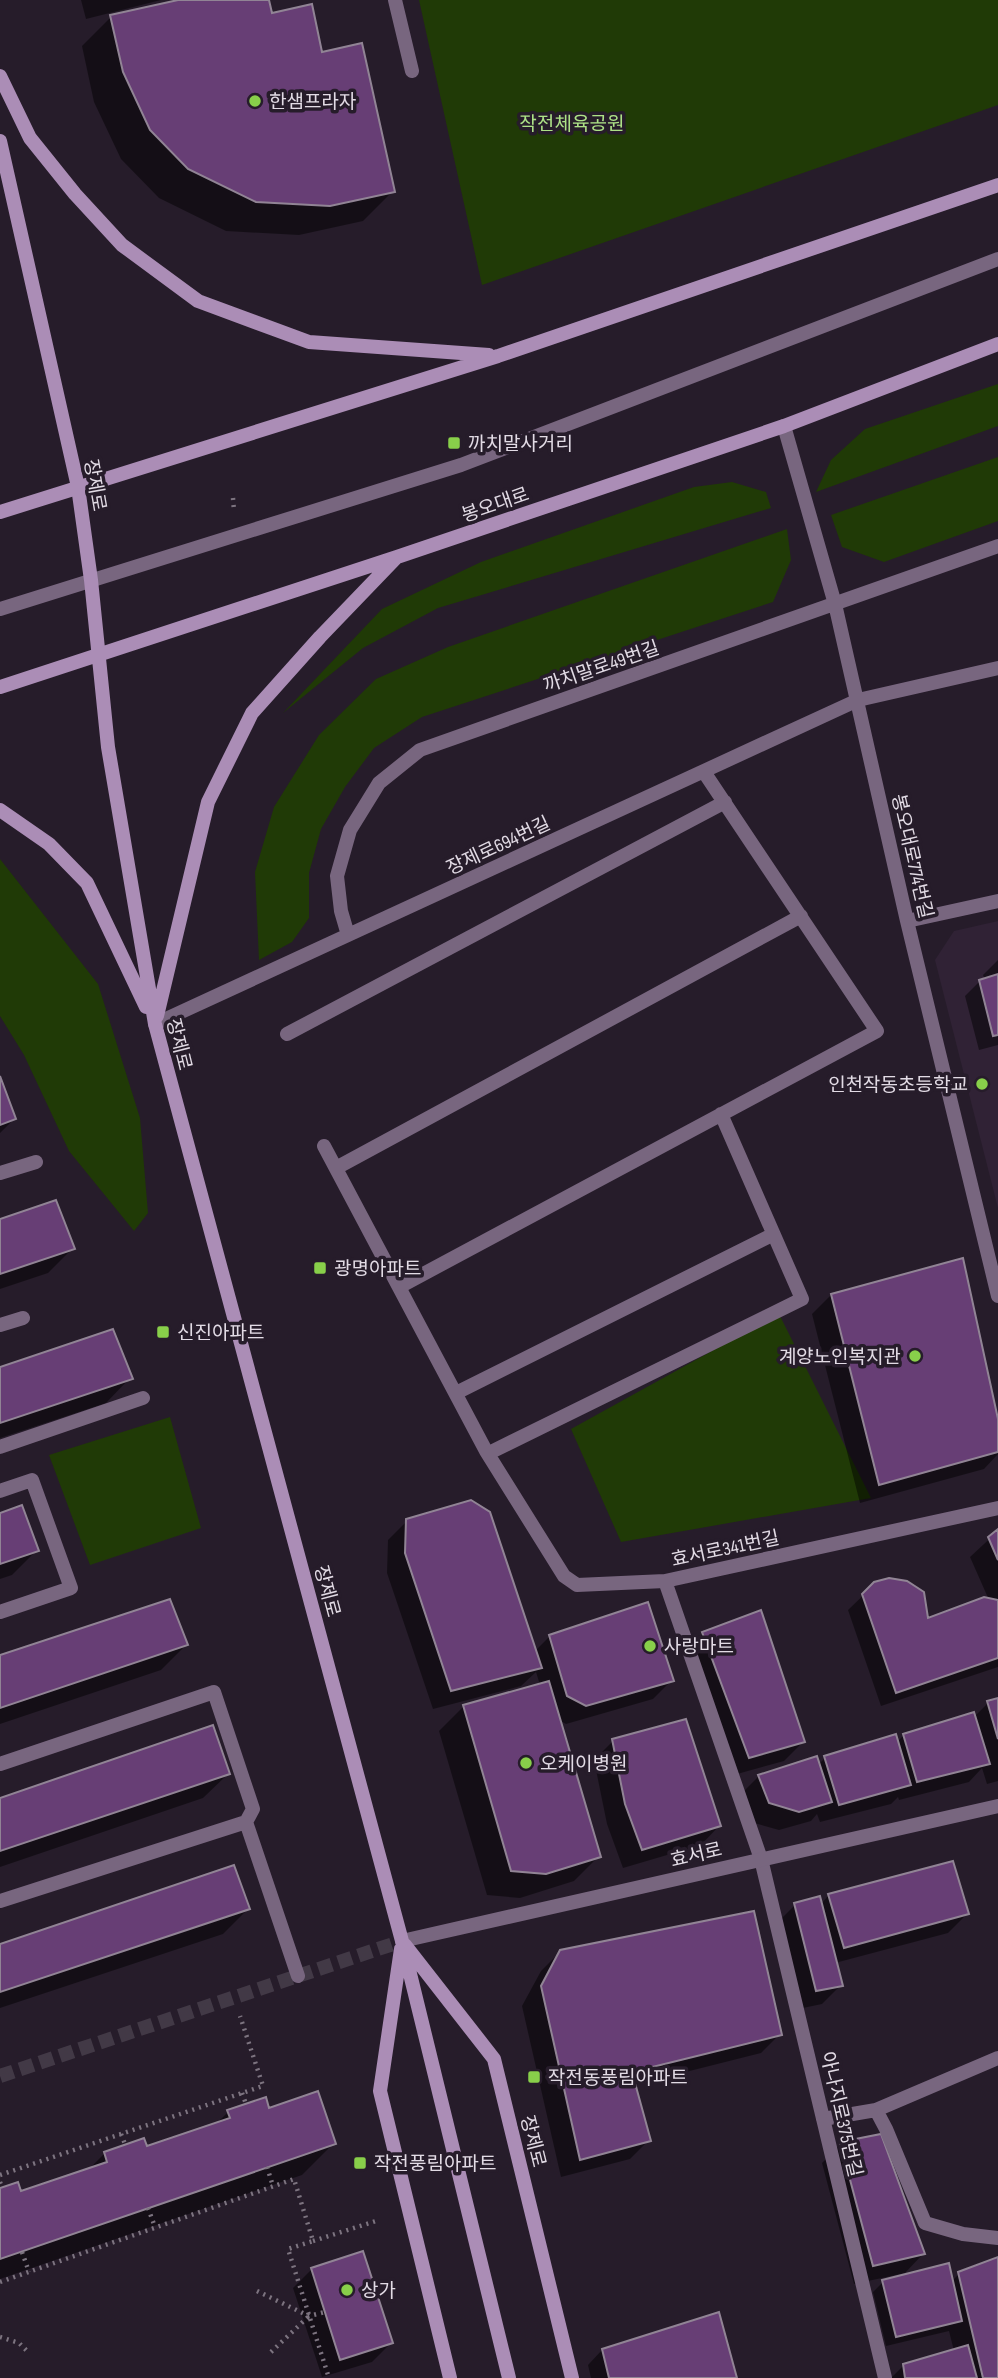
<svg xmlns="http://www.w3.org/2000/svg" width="998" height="2378" viewBox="0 0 998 2378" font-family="'Sofia Sans Condensed','Noto Sans KR',sans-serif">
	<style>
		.built { fill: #302235 }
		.park { fill: #203a06 }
		.shadow { fill: #0007 }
		.building { fill: #673e75; stroke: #918495; stroke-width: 2 }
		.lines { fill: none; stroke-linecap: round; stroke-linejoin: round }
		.tertiary-tunnel { stroke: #423946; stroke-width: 14; stroke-dasharray: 14 7; stroke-linecap: butt }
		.path { stroke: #7d7480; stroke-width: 4.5; stroke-dasharray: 2 5; stroke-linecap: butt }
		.service { stroke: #78667f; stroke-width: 14 }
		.minor { stroke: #78667f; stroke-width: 14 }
		.tertiary { stroke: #78667f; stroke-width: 14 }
		.secondary { stroke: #ab8db6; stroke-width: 14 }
		.poi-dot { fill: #88cf4a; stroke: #261c2a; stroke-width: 2.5 }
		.labels { text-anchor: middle; stroke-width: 7; stroke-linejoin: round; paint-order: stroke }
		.poi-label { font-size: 19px; fill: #e2dbe5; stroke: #261c2a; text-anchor: start }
		.park-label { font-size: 19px; fill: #ade187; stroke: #261c2a }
		.street-label { font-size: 19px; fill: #e2dbe5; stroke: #261c2a }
	</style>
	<rect width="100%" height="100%" fill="#261c2a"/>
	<path class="built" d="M998,921V1208L935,960L954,931Z"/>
	<path class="park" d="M419,0H998V105L482,285Z
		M998,384V426L816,492L831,460L865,429Z
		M998,457V521L884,562L842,547L831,515Z
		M732,482L766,492L771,508L438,608L363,648L283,713L382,609L481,562L694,487Z
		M787,529L791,560L773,602L422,717L374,748L345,787L321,829L309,873V918L292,942L259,960L255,872L274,807L319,735L376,679L448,647Z
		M0,859L98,984L140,1118L148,1213L134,1231L69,1151L24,1055L0,1016Z
		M779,1314L871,1498L621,1542L571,1429Z
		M170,1417L201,1528L90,1565L49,1455Z"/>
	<path class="shadow" d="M81,0H161L86,19Z
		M186,0H267L271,15L393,191L363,221L299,235L226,231L159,198L121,159L94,102L82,46L111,17Z
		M998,960V1045L979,1050L965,996L980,981L985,980L983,975Z
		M0,1081L14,1119L0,1133Z
		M0,1221L73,1248L48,1273L0,1289Z
		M831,1295L998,1427V1454L984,1469L860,1503L812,1314Z
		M0,1369L130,1378L106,1403L0,1438Z
		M0,1515L37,1550L12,1575L0,1579Z
		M407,1521L535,1651L550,1636L672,1680L653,1699L566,1724L559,1720L599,1856L574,1881L520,1898L487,1895L439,1731L464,1706L540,1685L536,1672L521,1686L433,1709L387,1573L388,1540Z
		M998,1531V1667L881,1706L848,1610L875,1584L927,1620L989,1600L970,1557Z
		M703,1634L803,1742L784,1761L730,1776L684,1653Z
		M186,1645L161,1670L0,1724V1657Z
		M998,1700V1781L987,1784L982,1768L969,1782L899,1800L898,1797L891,1804L820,1822L817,1814L811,1821L779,1830L751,1822L740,1795L759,1776L818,1765L825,1758L897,1742L904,1735L974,1717L988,1703Z
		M613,1741L719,1826L701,1845L623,1868L607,1824L594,1760Z
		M228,1774L203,1798L0,1867V1800Z
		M829,1895L967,1914L948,1933L835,1963L841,1985L822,2004L798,2009L776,1924L795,1905H820Z
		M248,1909L223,1934L0,2008V1945Z
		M560,1952L780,2034L761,2053L634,2085L649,2140L630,2159L561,2177L522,2006L541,1971Z
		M268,2110L334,2143L302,2175L0,2279V2190L20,2193L87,2171L105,2153L146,2149L215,2125L228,2112Z
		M841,2144L923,2254L905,2273L854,2284L822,2163Z
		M998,2258V2378H891L904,2365L954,2351L949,2331L886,2346L873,2292L883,2282H951L959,2274Z
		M312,2269L391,2343L372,2362L322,2377L293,2288Z
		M602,2350L735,2378H591L588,2365Z"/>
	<path class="building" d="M178,0H269L272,13L312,4L322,52L362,43L395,192L330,206L256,202L188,169L150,130L123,72L110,15Z
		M998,974V1035L993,1036L979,980Z
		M0,1076L16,1119L0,1125Z
		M56,1200L75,1249L0,1274V1219Z
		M963,1258L998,1419V1452L879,1485L831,1294Z
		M113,1329L133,1379L0,1423V1367Z
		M471,1500L490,1512L542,1668L451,1691L405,1553L406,1519Z
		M22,1505L39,1551L0,1564V1513Z
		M998,1529V1560L988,1537Z
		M889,1578L907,1581L924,1592L928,1618L984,1597L998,1600V1658L896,1693L862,1594L874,1582Z
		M170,1599L188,1645L0,1708V1655Z
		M648,1602L674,1681L586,1706L567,1696L549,1635Z
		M761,1610L805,1742L749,1758L702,1632Z
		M549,1681L601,1857L546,1874L511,1871L463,1705Z
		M998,1698V1739L987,1701Z
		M974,1712L990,1764L917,1782L903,1734Z
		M686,1719L721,1826L642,1850L625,1804L612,1739Z
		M213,1725L230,1774L0,1851V1798Z
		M896,1734L911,1785L839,1805L824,1756Z
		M817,1756L832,1802L799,1812L769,1803L758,1775Z
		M953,1861L969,1914L844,1948L828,1894Z
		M234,1865L250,1909L0,1992V1944Z
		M820,1896L843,1986L816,1991L794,1903Z
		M754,1911L782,2035L632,2072L651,2141L580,2160L541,1986L560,1950Z
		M318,2091L336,2144L0,2259V2188L18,2182L21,2191L107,2162L104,2152L144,2138L147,2146L230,2118L227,2110L266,2097L269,2108Z
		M881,2134L925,2254L873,2266L840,2142Z
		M363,2251L393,2343L340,2360L311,2268Z
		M998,2257V2378H983L958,2272Z
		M949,2263L962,2321L896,2337L882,2280Z
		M719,2312L737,2378H609L602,2349Z
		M968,2345L977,2378H905L903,2364Z"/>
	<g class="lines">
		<path class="tertiary-tunnel" d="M0,2076L402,1941"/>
		<path class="path" d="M233,498L234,511
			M242,2093L246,2104
			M121,2134L125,2144
			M267,2167L273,2186
			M0,2175L263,2086L240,2016
			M0,2182L2,2187
			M148,2208L155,2227
			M313,2241L379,2220
			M22,2252L29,2272
			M0,2282L294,2179L313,2241L288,2249L329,2378
			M257,2291L309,2316L325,2312
			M0,2337L19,2343L27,2351
			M271,2352L309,2316"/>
		<path class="service" d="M0,609L461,465L998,259
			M0,1173L36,1162
			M0,1325L23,1318
			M0,1447L143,1398
			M0,1491L32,1480L71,1588L0,1612
			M0,1764L214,1692L253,1809L246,1822
			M0,1901L246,1822L298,1976"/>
		<path class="minor" d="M395,0L412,71
			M784,426L835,604L907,921L998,1296
			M907,921L998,901
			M348,935L341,911L337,876L350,830L379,783L420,750L998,546
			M155,1024L858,700L998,668
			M287,1034L725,802
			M324,1146L486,1451L564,1576L577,1585L665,1581
			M336,1168L801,916
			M399,1287L877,1031L704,772
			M456,1393L772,1235
			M489,1453L802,1299L721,1114
			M876,2110L886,2129L925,2223L963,2234L998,2238
			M823,2119L876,2110L998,2058
			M885,2378L761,1859L665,1581L998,1508"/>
		<path class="tertiary" d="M402,1941L998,1806"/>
		<path class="secondary" d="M0,76L30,138L75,194L122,245L198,301L309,342L489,355
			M0,141L78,487L91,580L108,747L155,1024L402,1941L509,2378
			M0,512L498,356L998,185
			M0,687L397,557L784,426L998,344
			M0,810L49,844L87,883L146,1007
			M157,1016L208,802L252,713L320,637L395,559
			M405,1945L494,2059L572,2378
			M401,1949L380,2091L450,2378"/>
	</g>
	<g class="poi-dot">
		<circle cx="255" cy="101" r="7"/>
		<rect x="447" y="436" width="14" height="14" rx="3.5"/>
		<circle cx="982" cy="1084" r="7"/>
		<rect x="313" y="1261" width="14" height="14" rx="3.5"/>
		<rect x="156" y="1325" width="14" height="14" rx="3.5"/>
		<circle cx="915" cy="1356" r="7"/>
		<circle cx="650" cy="1646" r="7"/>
		<circle cx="526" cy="1763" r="7"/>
		<rect x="527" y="2070" width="14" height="14" rx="3.5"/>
		<rect x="353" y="2156" width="14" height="14" rx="3.5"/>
		<circle cx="347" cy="2290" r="7"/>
	</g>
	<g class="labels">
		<g class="poi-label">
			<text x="269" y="108">한샘프라자</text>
			<text x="468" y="450">까치말사거리</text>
			<text x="968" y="1091" text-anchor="end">인천작동초등학교</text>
			<text x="334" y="1275">광명아파트</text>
			<text x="177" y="1339">신진아파트</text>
			<text x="901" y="1363" text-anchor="end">계양노인복지관</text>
			<text x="664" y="1653">사랑마트</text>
			<text x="540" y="1770">오케이병원</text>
			<text x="548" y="2084">작전동풍림아파트</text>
			<text x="374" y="2170">작전풍림아파트</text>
			<text x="361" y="2297">상가</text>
		</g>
		<g class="park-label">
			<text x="572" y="130">작전체육공원</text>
		</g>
		<g class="street-label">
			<text transform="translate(96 485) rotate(80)" y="7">장제로</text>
			<text transform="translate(495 504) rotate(-19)" y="7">봉오대로</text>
			<text transform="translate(601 666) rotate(-19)" y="7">까치말로49번길</text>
			<text transform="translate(498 845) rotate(-25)" y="7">장제로694번길</text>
			<text transform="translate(913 856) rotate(77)" y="7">봉오대로774번길</text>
			<text transform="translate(180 1044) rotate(76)" y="7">장제로</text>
			<text transform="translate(725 1548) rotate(-12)" y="7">효서로341번길</text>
			<text transform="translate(328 1591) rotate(75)" y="7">장제로</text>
			<text transform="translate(696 1854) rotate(-13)" y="7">효서로</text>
			<text transform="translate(842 2114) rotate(77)" y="7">아나지로375번길</text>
			<text transform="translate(534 2141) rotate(76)" y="7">장제로</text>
		</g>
	</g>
</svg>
